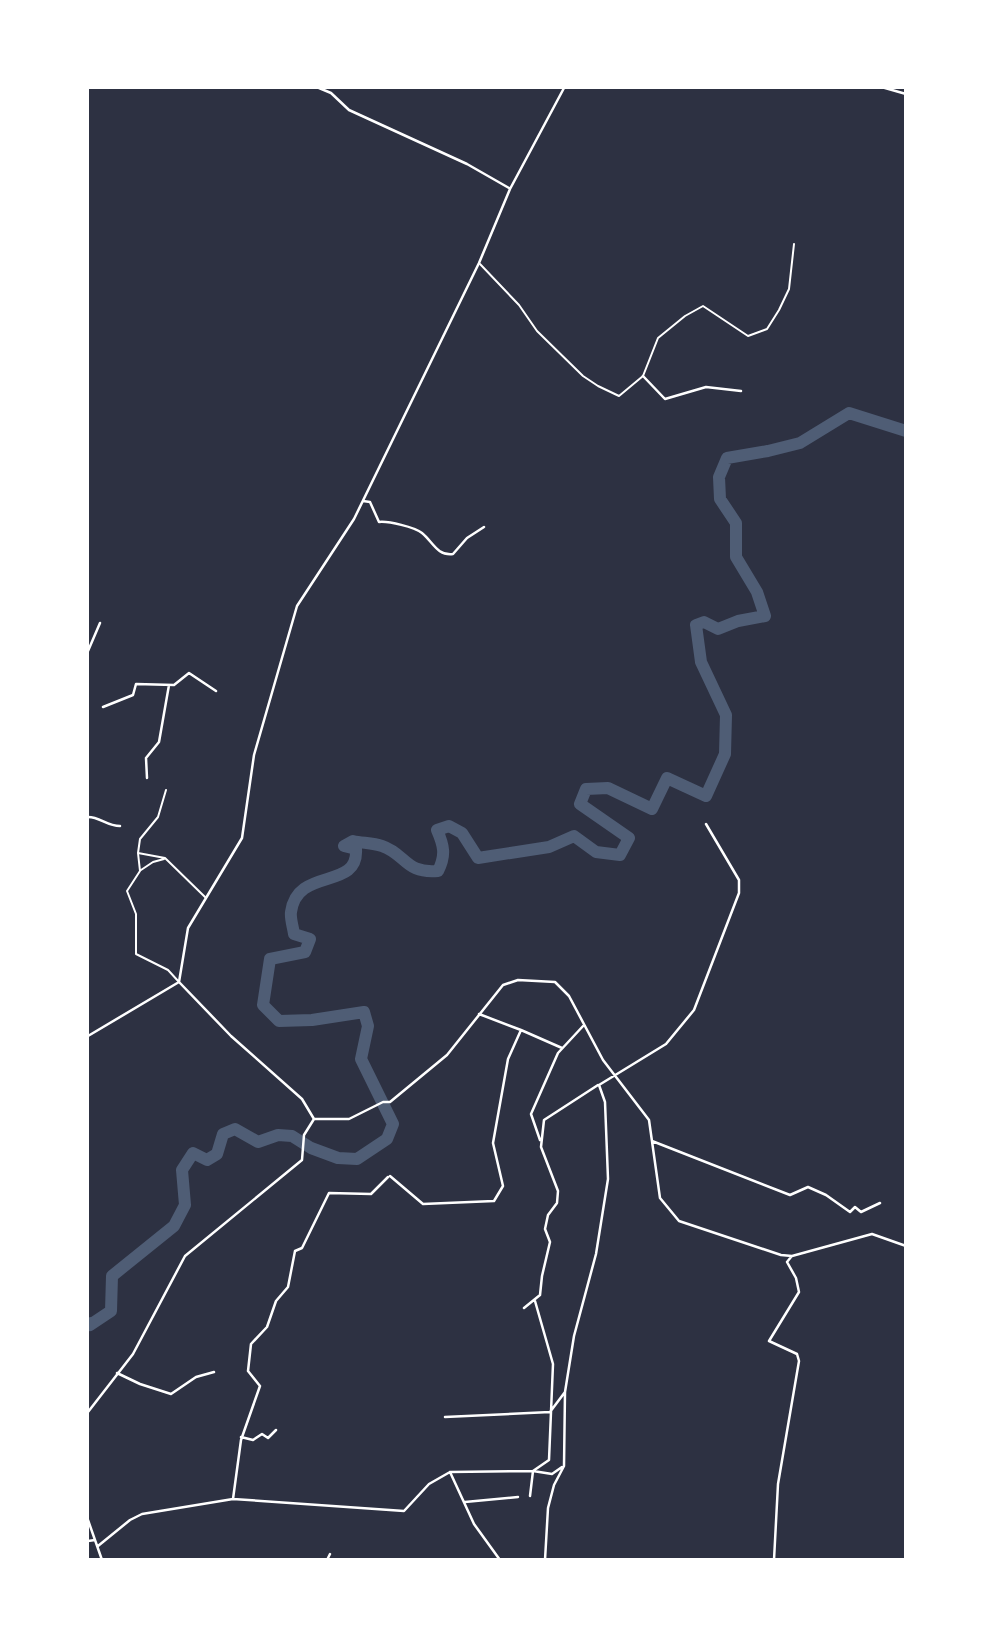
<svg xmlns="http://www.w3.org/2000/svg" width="993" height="1647" viewBox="0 0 993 1647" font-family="'DM Sans',sans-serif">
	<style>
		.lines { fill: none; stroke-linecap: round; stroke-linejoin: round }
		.river { stroke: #4f5d75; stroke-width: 12 }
		.service { stroke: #fff; stroke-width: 2 }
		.minor { stroke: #fff; stroke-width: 2.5 }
	</style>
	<rect width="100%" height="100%" fill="#2d3142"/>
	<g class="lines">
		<path class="river" d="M88,1323L90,1325L111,1311L112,1276L174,1226L185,1205L182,1170L193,1153L207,1160L217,1154L223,1134L235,1129L258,1142L278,1135L292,1136L311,1148L338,1158L357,1159L387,1139L393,1124L361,1059L368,1026L364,1012L312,1020L279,1021L263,1005L270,959L305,952L310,939L294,934C293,927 290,918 291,912C297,866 359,891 356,849L344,846L353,841C362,843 373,843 382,846C406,854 405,874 438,871C446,855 444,846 437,830L449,826L462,833L478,858L549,847L574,836L596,852L620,855L629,838L580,804L586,789L608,788L652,809L667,778L706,796L725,754L726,715L701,662L696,625L704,622L718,629L738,621L765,616L757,592L736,557V523L720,499L719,477L727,458L768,451L800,443L849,413L906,431"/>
		<path class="service" d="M480,264L519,305L537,331L583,376L598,386L619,396L643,376L658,338L685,316L703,306L748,336L767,329L779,310L789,289L794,244
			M166,790L158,817L140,839L138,853L165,858L205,897
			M138,853L140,871L127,891L136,914V954L168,970L179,982
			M141,870L153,862L164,859"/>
		<path class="minor" d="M319,88L331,93L349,110L467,164L509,188
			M885,88L906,94
			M643,376L665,399L706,387L741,391
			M363,501L370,502L379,522C389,521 414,527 422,533C433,542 437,556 453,554L467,538L484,527
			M88,651L100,623
			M103,707L133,695L136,684L174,685L189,673L216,691
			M147,778L146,758L159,742L169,685
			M88,817C100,817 107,826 120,826
			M479,1014L521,1030
			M88,1036L179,982
			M314,1119H349L383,1102H390L447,1055L503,985L518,980L555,982L569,996L603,1060L649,1120L660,1198L679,1221L781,1255L792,1256L872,1234L906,1246
			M540,1140L531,1114L558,1053L584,1025
			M652,1141L790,1195L808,1187L826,1195L850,1212L855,1207L861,1212L880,1203
			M390,1176L423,1204L494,1201L503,1186L493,1143L508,1059L521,1030L562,1048
			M524,1308L540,1295L542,1276L550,1242L545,1229L548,1215L557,1203L558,1191L541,1147L544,1120L598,1085
			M117,1373L140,1384L171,1394L196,1377L214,1372
			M88,1412L133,1354L185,1256L302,1160L304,1135L314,1119L302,1099L231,1036L179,982L188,928L242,838L254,755L297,606L354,519L479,263L510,189L564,88
			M445,1417L550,1412L565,1392
			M241,1437L253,1440L262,1434L268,1438L276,1430
			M450,1472L474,1524L500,1560
			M530,1496L533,1471L549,1460L553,1364L535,1301
			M233,1499L241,1440L260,1386L248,1371L251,1344L267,1327L276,1301L288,1287L295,1251L302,1248L329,1193L371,1194L388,1177
			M465,1502L518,1497
			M88,1520L102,1560
			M88,1541L95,1540
			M98,1546L130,1520L142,1514L233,1499L404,1511L429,1484L450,1472L533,1471L552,1474L562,1467
			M327,1560L330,1554
			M545,1560L548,1508L554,1485L564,1466L565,1392L574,1336L596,1254L608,1179L605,1102L599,1085L666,1044L694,1010L739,893V880L706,824
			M774,1560L778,1484L799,1361L797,1354L769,1341L799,1292L796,1278L787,1262L791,1257"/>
	</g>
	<rect width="993" height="1647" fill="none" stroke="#ffffff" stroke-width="178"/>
</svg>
